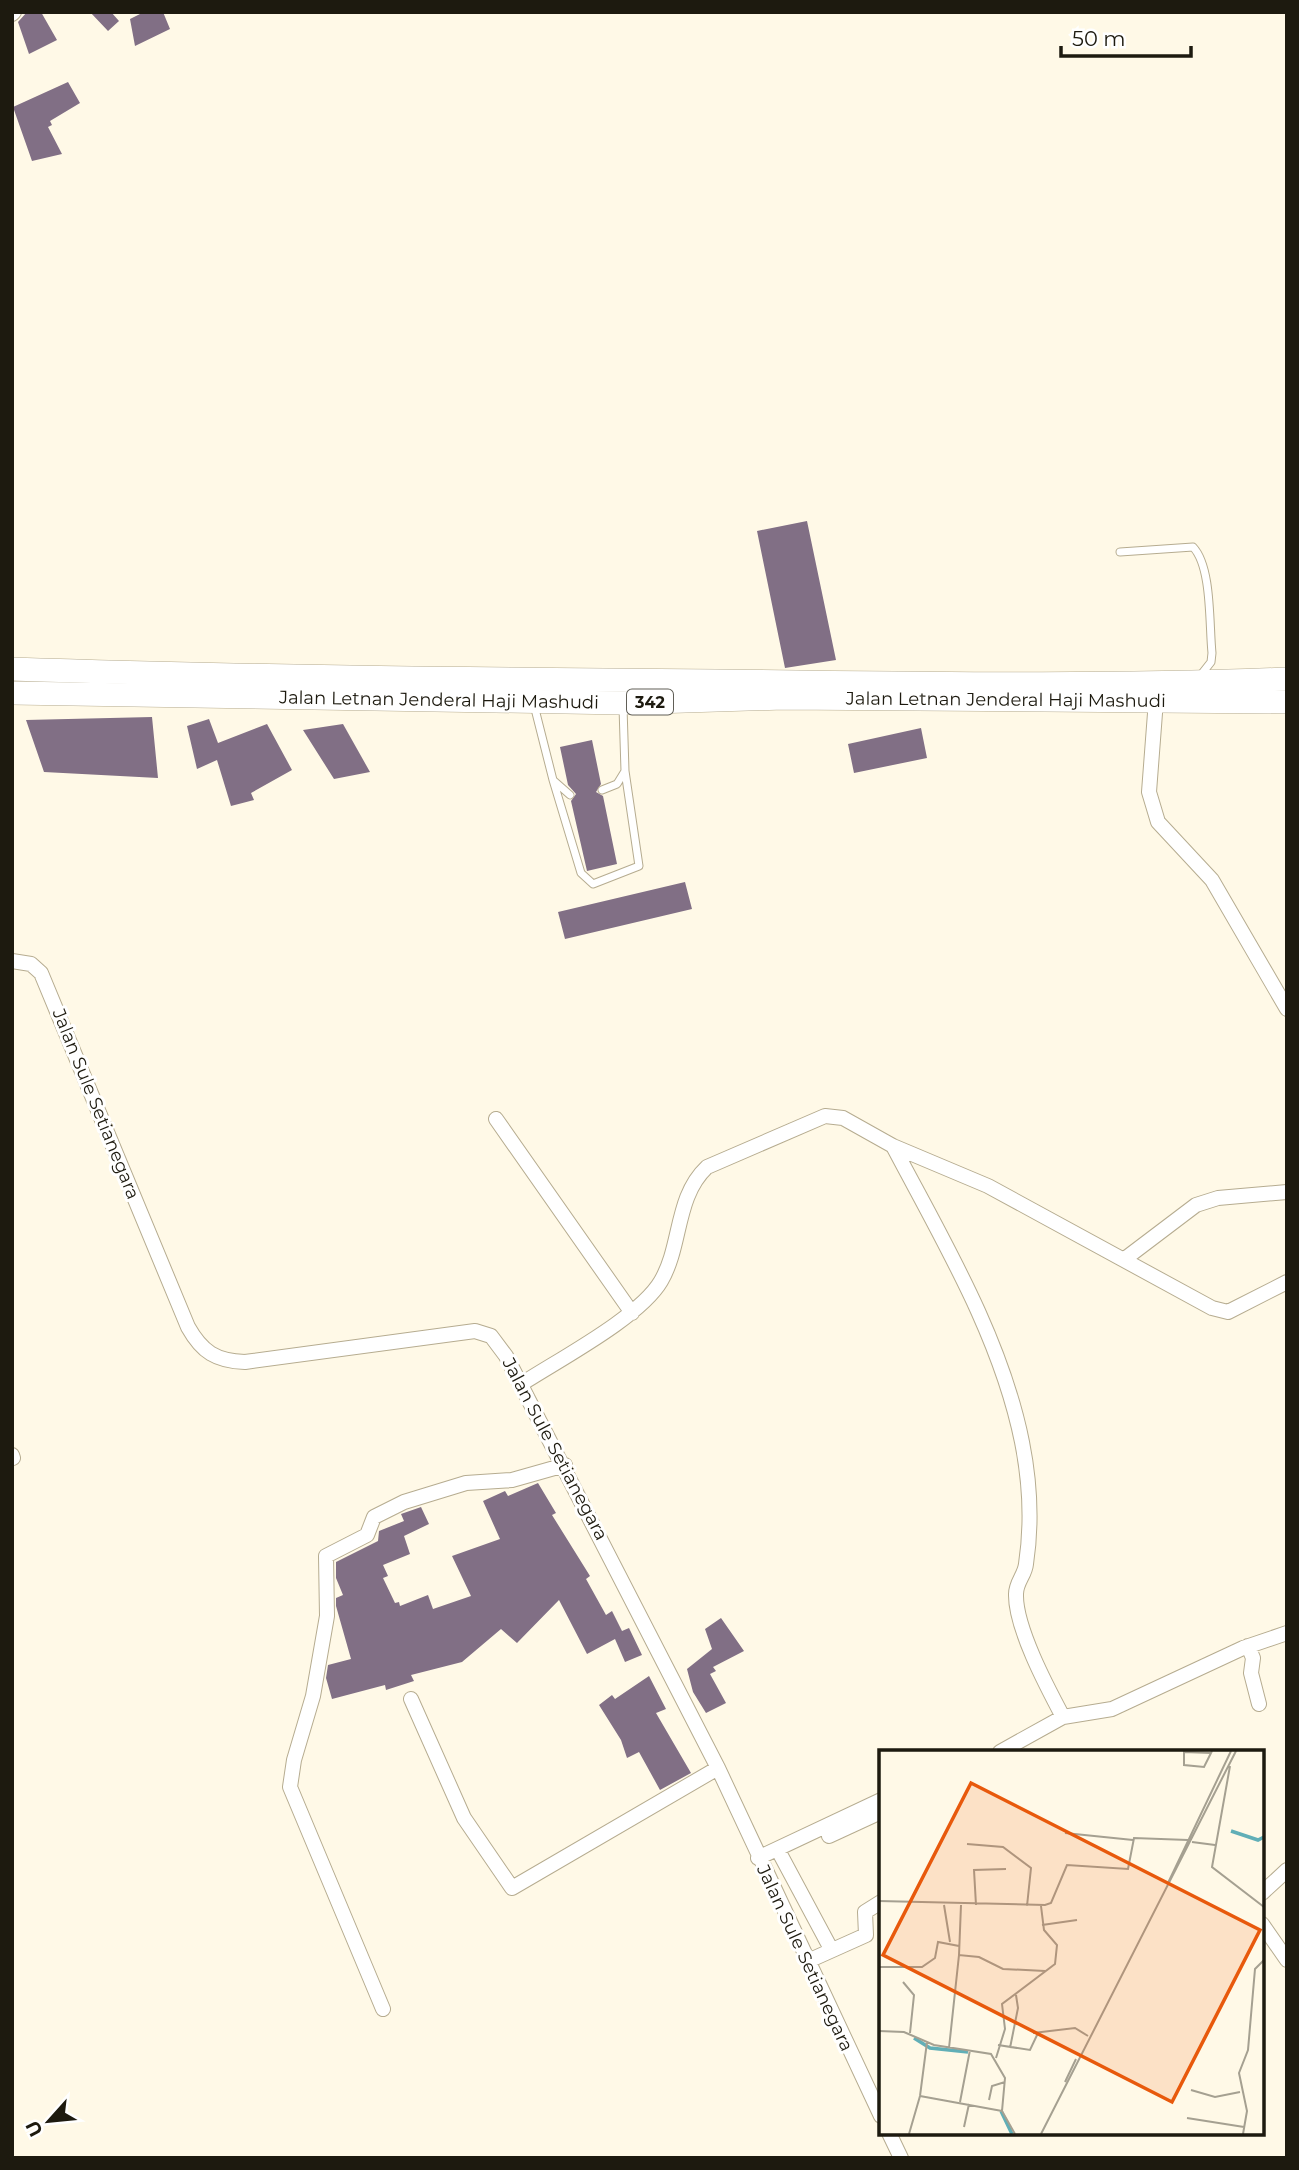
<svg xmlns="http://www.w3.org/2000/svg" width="1299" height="2170" viewBox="0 0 1299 2170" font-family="Montserrat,sans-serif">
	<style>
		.building { fill: #816f85 }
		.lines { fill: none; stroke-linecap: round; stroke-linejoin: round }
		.lane-casing { stroke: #b6ac90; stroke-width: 9 }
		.street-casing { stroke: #b6ac90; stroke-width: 16 }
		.primary-casing { stroke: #b6ac90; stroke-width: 24 }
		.lane { stroke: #fff; stroke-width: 7 }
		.street { stroke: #fff; stroke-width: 14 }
		.primary { stroke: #fff; stroke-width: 23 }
		.labels { text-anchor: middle; stroke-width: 6; stroke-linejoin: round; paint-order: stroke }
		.shield { fill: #fff; stroke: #615f57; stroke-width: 2 }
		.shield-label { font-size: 16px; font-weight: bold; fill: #1d1a0f }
		.street-label { font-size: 18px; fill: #1d1a0f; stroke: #fff }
		.inset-river { fill: none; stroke: #61afb7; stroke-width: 3.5 }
		.inset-road { fill: none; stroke: #a5a091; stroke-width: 2 }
		.view { fill: #e8590c; fill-opacity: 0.15; stroke: #e8590c; stroke-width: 3.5 }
		.inset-edge { fill: none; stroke: #1d1a0f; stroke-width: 3.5 }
	</style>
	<rect width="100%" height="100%" fill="#fff9e7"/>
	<path class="building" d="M27,12H41L57,40L29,54L18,22Z
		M90,12H111L119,21L108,31Z
		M144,12H163L170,29L135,46L130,19Z
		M68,82L80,103L50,121L52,125L48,127L62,154L32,161L13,107Z
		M807,521L836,660L785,668L757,531Z
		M152,717L158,778L44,772L26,720Z
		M209,719L218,743L267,724L292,770L251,793L254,800L231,806L217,760L197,769L187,726Z
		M343,724L370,772L334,779L303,730Z
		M921,728L927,758L854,773L848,744Z
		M592,740L601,784L596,792L603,796L617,864L587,871L571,801L576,794L568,785L560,747Z
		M685,882L692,909L565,939L558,912Z
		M538,1483L556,1513L552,1515L590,1576L586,1579L606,1615L612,1611L622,1631L629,1628L642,1655L625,1662L615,1639L587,1654L559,1600L517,1643L501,1629L462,1662L411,1675L414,1681L386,1690L385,1685L332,1699L326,1678L328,1665L351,1659L336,1606V1598L343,1595L336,1578V1562L378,1541L379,1531L404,1521L401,1514L421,1507L429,1524L404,1536L410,1554L383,1565L388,1576L383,1578L395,1603L399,1602L400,1606L428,1595L433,1609L471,1596L452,1556L500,1539L483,1501L505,1491L508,1496Z
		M721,1618L744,1651L713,1667L716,1671L710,1674L726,1703L706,1713L693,1692L687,1669L712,1649L705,1629Z
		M649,1676L666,1709L656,1713L691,1773L660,1790L639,1752L627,1758L621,1740L599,1705L612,1695L615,1699Z"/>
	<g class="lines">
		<g class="lane-casing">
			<path id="lane" d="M1120,552L1193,547C1212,567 1209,624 1212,653L1211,662L1200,676
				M534,705L553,780L570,795
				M553,780L581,873L593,884L639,866L625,771
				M602,790L617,784L625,771L623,707"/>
		</g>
		<g class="street-casing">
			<path id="street" d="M12,14L14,12
				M1156,700L1149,792L1158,822L1212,880L1287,1009
				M12,961L31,964L41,973L188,1327C202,1352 216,1361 245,1362L475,1331L491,1336L506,1356L718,1768L881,2116
				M496,1119L632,1313
				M893,1146C942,1239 1001,1337 1022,1442C1030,1482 1032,1524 1026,1564C1025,1575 1016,1582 1016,1594C1015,1627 1047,1687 1063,1717L1112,1709L1243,1648L1287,1633
				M1126,1258L1196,1205L1218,1198L1287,1192
				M523,1383C560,1359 640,1317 661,1281C682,1245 675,1197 707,1167L825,1116L843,1118L893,1146L988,1186L1212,1308L1228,1312L1287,1282
				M12,1455L13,1458
				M1248,1646L1253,1658L1251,1673L1259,1704
				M411,1699L464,1818L512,1888L718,1768
				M1000,1752L1063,1717
				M829,1836L881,1812
				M779,1852L831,1949
				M758,1858L881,1800
				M1262,1893L1287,1870
				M1262,1924L1287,1960
				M808,1961L866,1935L865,1912L881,1902
				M383,2009L290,1787L294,1760L313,1696L327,1616L326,1556L367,1535L374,1517L404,1502L466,1483L512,1480L565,1465
				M889,2133L901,2158"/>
		</g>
		<g class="primary-casing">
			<g id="primary">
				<path d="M12,669C247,677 482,679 717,681C906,683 1097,687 1287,679"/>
				<path id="s1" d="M12,693L623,703L783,698L1287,702"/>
			</g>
		</g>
		<use href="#lane" class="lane"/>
		<use href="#street" class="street"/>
		<use href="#primary" class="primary"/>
	</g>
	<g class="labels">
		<rect class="shield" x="627" y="689.5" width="46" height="25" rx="5"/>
		<g class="shield-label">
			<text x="650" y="708">342</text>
		</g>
		<g class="street-label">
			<text dy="6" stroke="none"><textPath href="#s1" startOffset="427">Jalan Letnan Jenderal Haji Mashudi</textPath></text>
			<text dy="6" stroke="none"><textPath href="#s1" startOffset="994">Jalan Letnan Jenderal Haji Mashudi</textPath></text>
			<text transform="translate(96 1104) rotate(68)" y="6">Jalan Sule Setianegara</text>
			<text transform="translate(555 1449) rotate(62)" y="6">Jalan Sule Setianegara</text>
			<text transform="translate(805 1958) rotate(65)" y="6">Jalan Sule Setianegara</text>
		</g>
	</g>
	<g transform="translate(879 1750)">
		<rect width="385" height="385" fill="#fff9e7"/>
		<path class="inset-river" d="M352,81L379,90L385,87M35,288L51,298L89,302M122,361L133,384"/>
		<path class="inset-road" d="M305,1V15L325,17L333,1M305,2L332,3M351,16L333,117L385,157M186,83L254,90M313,92L336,95M88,94L124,97L152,118L148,156M289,133L352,1M0,151L166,155L172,153L188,115L249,119L255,88L309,90M65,155L71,192M97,155L95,120L127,119M163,175L198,170M80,205L82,155M0,217H43L56,208L59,192L80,196M24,232L35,245L31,283M0,281L25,282L55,295L112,304L126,328L123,361L136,384M154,283L196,278L209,286M119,295L151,300L159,283M70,298L80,205L100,207L124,219L166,221M131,298L139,258L137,245M117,308L126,279L123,254L176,214L178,195L165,180L162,156M186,332L197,309M312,340L336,347L361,342M41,346L123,361M110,350L113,336L126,332M81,352L91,300M308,368L365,377M85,377L90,354M30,384L41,346L48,292M162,384L357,1M364,384L368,361L360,323L369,300L376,219L385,210"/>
		<path class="view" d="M92,33L381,180L293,352L4,205Z"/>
		<rect width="385" height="385" class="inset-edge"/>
	</g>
	<rect width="1299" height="2170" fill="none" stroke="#1d1a0f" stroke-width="28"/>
	<g transform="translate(49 2121) rotate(243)" stroke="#ffffff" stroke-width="5" paint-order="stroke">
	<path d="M0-5L12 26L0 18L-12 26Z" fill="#1d1a0f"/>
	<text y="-10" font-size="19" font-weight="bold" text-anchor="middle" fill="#1d1a0f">U</text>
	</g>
	<path d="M1061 46v10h130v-10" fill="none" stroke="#1d1a0f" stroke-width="3.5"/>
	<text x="1072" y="46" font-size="21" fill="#1d1a0f" stroke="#ffffff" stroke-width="5" paint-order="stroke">50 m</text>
</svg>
